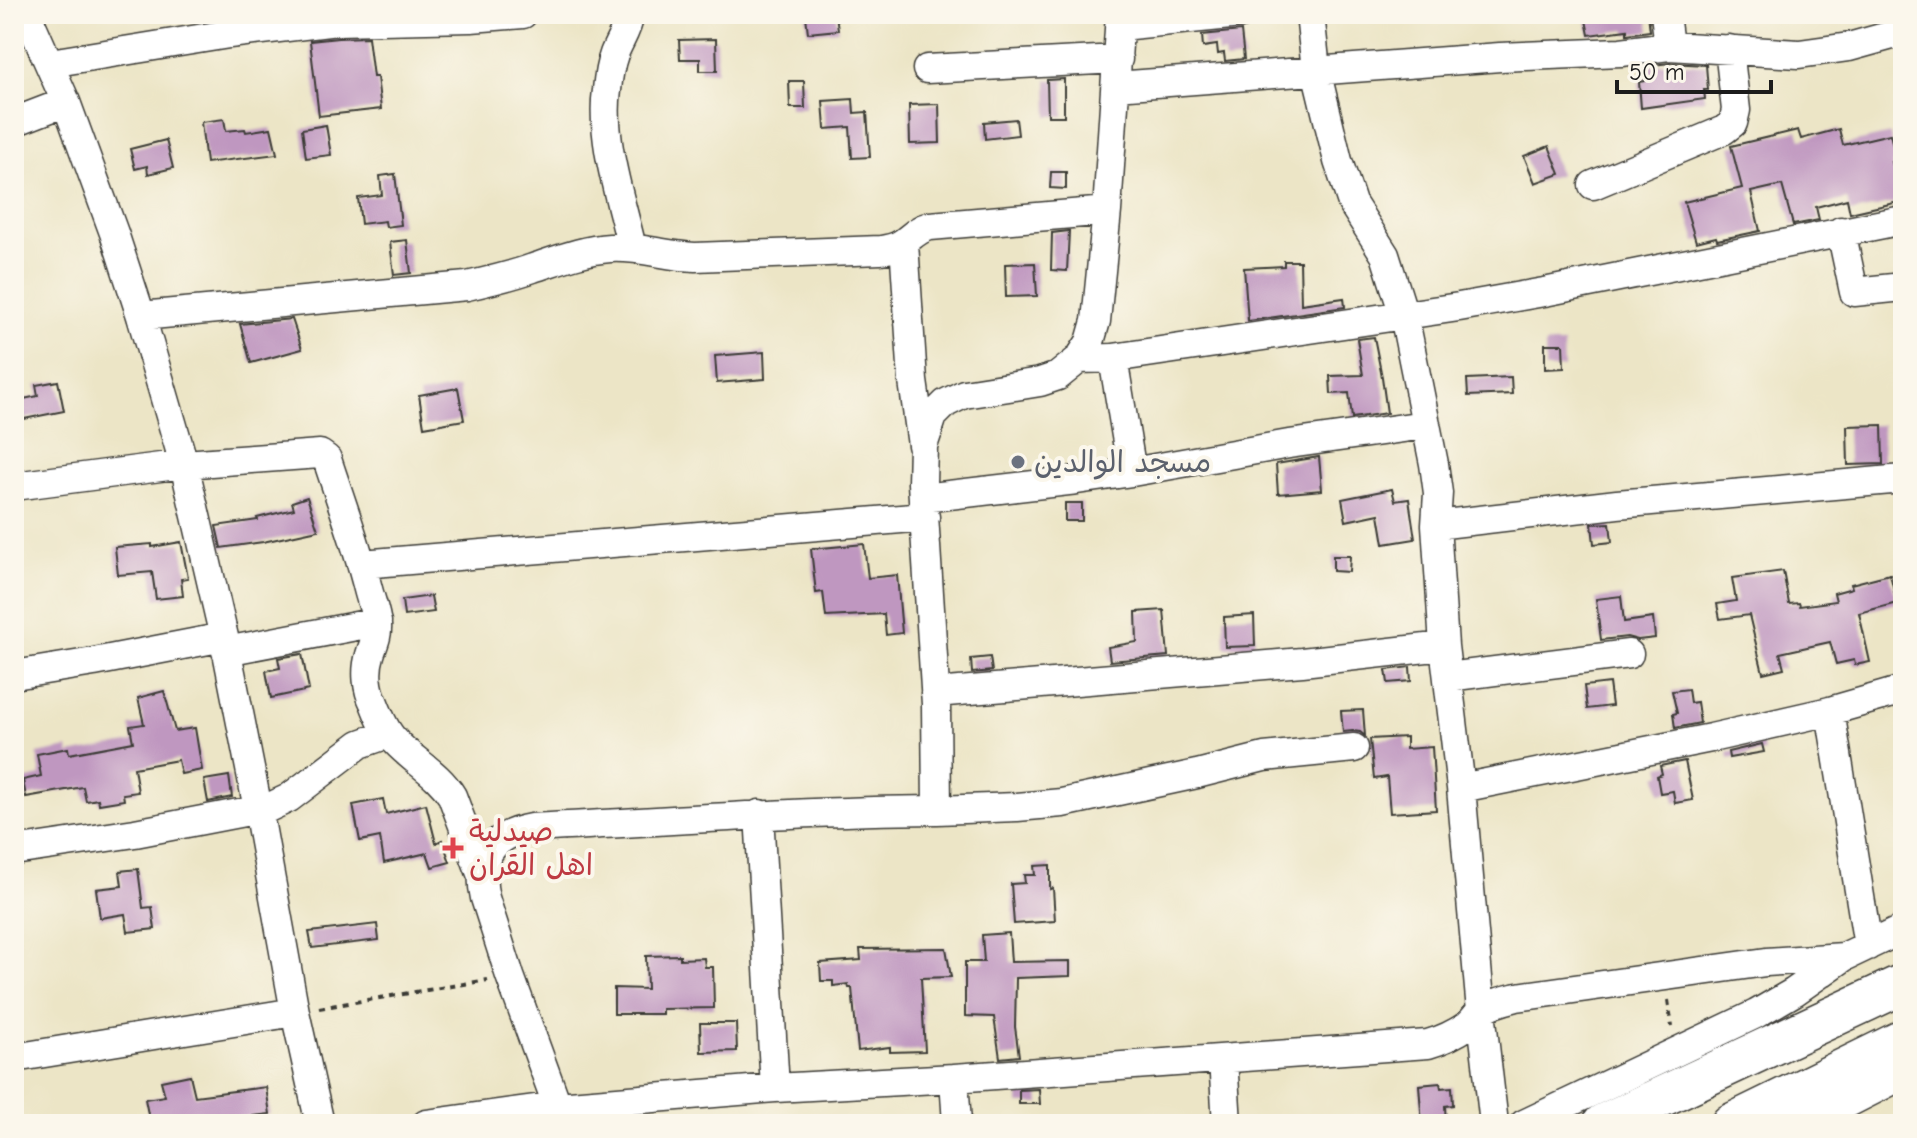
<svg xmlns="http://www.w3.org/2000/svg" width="1917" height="1138" viewBox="0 0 1917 1138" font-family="'Comic Neue','Playpen Sans Arabic',sans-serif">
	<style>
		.building { fill: #bf97c0 }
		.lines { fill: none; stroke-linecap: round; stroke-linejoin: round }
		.minor-casing { stroke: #3b3a36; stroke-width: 31 }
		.highway-casing { stroke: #3b3a36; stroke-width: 43 }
		.path { stroke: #3b3a36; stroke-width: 4; stroke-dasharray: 6 6; stroke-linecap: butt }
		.minor { stroke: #fff; stroke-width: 28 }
		.highway { stroke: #fff; stroke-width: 40 }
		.worship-dot { fill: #6b7280; stroke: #fbf7ec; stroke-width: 3 }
		.health-dot { fill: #e0444e; stroke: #fbf7ec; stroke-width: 3 }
		.labels { text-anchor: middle; stroke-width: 8; stroke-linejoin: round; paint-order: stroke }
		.worship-label { font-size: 30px; fill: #5b616d; stroke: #fbf7ec; text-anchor: start }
		.health-label { font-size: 30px; fill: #be3a42; stroke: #fbf7ec; text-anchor: start }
	</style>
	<rect width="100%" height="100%" fill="#fbf7ec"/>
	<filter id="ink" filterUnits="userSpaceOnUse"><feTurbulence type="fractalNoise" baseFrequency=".0125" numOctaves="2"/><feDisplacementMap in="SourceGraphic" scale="16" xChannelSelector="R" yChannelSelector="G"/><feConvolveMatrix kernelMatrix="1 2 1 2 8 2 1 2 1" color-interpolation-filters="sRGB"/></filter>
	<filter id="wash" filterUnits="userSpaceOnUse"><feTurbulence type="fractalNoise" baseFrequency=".006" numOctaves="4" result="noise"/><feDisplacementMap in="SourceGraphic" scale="32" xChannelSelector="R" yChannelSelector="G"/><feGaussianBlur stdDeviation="1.8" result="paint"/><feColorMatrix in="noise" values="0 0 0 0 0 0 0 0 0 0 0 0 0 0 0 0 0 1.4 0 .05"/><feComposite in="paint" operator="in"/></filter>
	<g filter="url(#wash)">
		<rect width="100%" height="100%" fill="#ece5c6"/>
		<g id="blocks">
			<path class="building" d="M836,14L838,30L808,33L806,16Z
				M1607,14H1648L1650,31L1627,34V30L1589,35L1586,20L1608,17Z
				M1241,31L1244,59L1225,61L1224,53L1218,54L1217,45L1203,47L1202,35Z
				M368,37L373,77H377L381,109L319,116L310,41L338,38Z
				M716,39L717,71H700V59H680L679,40Z
				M1670,63L1706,65L1708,90H1704L1705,99L1641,108L1639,82L1645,81L1644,66Z
				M1064,79V116H1048L1047,80Z
				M789,81H804L805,108H790Z
				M853,99L854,113L867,112L870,157L852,158L850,127L825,129L823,101Z
				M939,104L940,143L910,144L909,105Z
				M224,119L226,131L245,129L246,132L271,128L277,154L206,163L201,122Z
				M1016,119L1018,135L985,139L984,122Z
				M326,125L331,155L306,158L302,129Z
				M1839,129L1843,145L1890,134L1897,161L1892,162L1903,201L1850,213L1847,199L1816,207L1819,220L1793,225L1782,185L1751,192L1760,231L1717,240L1716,237L1696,242L1684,202L1742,188L1731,146L1798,130L1801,139Z
				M166,140L173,168L148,174L147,166L135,169L130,149Z
				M1549,146L1560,174L1535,183L1524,156Z
				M1051,172H1066V189L1050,188Z
				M395,174L401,225L386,227L385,221L361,224L358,198L382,195L380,176Z
				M1069,231L1067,271L1051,270L1052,233Z
				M407,240L411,273L394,275L390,242Z
				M1284,261H1300L1301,304L1344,298L1345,307L1248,321L1244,268L1284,266Z
				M1035,263L1037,296L1006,297L1005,264Z
				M292,319L302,349L251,363L240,324Z
				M1374,337L1382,377L1387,413L1352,418L1349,393L1331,394L1330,376L1363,375L1357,339Z
				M1545,344H1563L1564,368L1545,369Z
				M764,352L765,379L717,383L715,356Z
				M1511,377L1512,394L1468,396L1467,379Z
				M58,381L64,411L14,421V401L38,396L36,385Z
				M458,388L464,420L424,427L419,395Z
				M1882,425L1883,464L1848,465L1847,426Z
				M1319,457L1322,490L1278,494L1276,464Z
				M1392,489L1395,501L1409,499L1415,539L1384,544L1379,514L1346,521L1342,499Z
				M307,497L318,530L263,542L221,548L216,526L258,520L257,518L294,509L292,502Z
				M1065,503H1082V521H1065Z
				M1610,523L1612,542L1594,544L1592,524Z
				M181,542L188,578L181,579L183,596L156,599L152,572L118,575L115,547L152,544V547Z
				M864,544L868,578L897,575L902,633L886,635L884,614L826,617L823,592L816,593L811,549Z
				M1333,556H1350L1349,572L1333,571Z
				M1783,571L1789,604L1799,603L1800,606L1836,601L1834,593L1852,588L1851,584L1890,574L1897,603L1859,613L1870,662L1855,665L1854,660L1836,664L1830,642L1780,653L1784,668L1763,673L1749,615L1720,619L1717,604L1736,601L1732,578Z
				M431,596L434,612L404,616L402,600Z
				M1621,596L1624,622L1653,618L1655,638L1638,640L1627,637L1601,640L1596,599Z
				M1164,610L1168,656L1110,661L1108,647L1137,642L1136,612Z
				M1254,615L1255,646L1225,647L1224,617Z
				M302,654L309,690L271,698L266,671L280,668L278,658Z
				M990,657L992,671L972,673L971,659Z
				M1410,667L1411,681L1388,683L1386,670Z
				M1609,683L1612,706L1587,709L1584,686Z
				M1688,689L1690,703L1697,702L1700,723L1675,728L1673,714L1677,713L1672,691Z
				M164,691L175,731L195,728L202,770L181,774L178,760L134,768L138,792L123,794L124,800L99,804L98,799L86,801L83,787L26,797L23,780L41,776L37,754L68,748L69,754L133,742L130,726L144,724L138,698Z
				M1363,710L1365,736L1360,732L1353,731L1343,732L1341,711Z
				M1406,737V749L1432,747L1436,810L1390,813L1387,777L1374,779L1370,739Z
				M1762,744L1764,752L1729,758L1728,752Z
				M1685,761L1693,800L1675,803L1673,791L1660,793L1657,776L1662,774L1660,766Z
				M229,776L232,797L208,802L204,780Z
				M383,799L386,814L426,804L436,843L442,840L450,862L432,867L427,853L384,863L380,837L360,841L353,805Z
				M1050,865V889L1053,888L1055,921L1014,924L1011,884L1025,883L1024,875H1035L1034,866Z
				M138,869L143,908L152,907L155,929L128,932L125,914L100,918L96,889L122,886L120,871Z
				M377,924L379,940L312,948L309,932Z
				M1009,933L1011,962L1070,961V976L1016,978L1015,1027L1019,1056L1000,1058L994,1017L965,1016V962H984L982,935Z
				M946,948L951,977L921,978L925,1051L890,1052V1047L858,1051L852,988H849L848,984L833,986V981H821L820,963L861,960L860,949Z
				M680,955V959L704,958L705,967H713L714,1008L662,1009V1014H614V988L647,989L646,956Z
				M700,1023H736L737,1051L701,1052Z
				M190,1075L195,1096L266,1087L270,1114L206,1122V1124H150L145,1099L165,1096L161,1081Z
				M1440,1083L1441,1088L1452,1087L1453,1105L1445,1106L1446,1124H1422L1419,1085Z
				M1039,1089L1040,1104H1019V1090Z"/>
		</g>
	</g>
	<g filter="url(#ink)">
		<use href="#blocks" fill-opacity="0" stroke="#3b3a36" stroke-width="2"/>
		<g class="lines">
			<g class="minor-casing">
				<path id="minor" d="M27,14L66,102L114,233L141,316L184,464L224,637L258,809L295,1012L320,1124
					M630,14C627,31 620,39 614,54C610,65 608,79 607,90C600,139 621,200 632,248
					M1310,14L1316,70L1338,161L1352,203L1385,255L1404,315L1434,464L1438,493L1436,525L1444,646L1461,788L1481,1011L1494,1124
					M1665,14L1669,46
					M1120,26L1241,14
					M50,63L229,34L337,21L471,18L523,14
					M927,69L1118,59
					M1116,86L1500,57L1621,52L1669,46L1799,54L1849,47L1903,32
					M14,122L66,102
					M1593,185L1724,130L1733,123L1736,110L1729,49
					M1841,231L1854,292L1903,287
					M904,243L913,381L922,445
					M141,316L467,286C489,281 511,276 533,268C558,260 582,250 610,248C639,246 666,256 695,257L881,250C888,249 895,248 901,244C912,237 917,229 930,226L1107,211
					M1113,358L1132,472L1289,444L1425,425
					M1079,359L1113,358L1459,307L1544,292L1903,220
					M14,486L184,464L320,454L327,459C341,502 357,545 368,589C371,601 376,613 377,625C378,636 373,645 370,655C365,671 367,689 374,703C379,716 385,731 395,741C413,761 438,773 452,796L482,876
					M923,498L1077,480L1132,472
					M1436,525L1617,504L1903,479
					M362,564L925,517
					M226,651L377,622
					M14,675L94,662L224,637
					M1448,677L1629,654
					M935,693L1302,662L1444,646
					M1830,711L1868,946
					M1461,788L1711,738L1830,711L1903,690
					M937,810L1017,807L1062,803L1197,774L1264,757L1354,748
					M759,814L775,1088
					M14,851L135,833L270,807L289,798L360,744L388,734
					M14,1058L295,1012
					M1223,1059L1227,1124
					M954,1078L957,1124
					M426,1124L557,1106L775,1088L954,1078L1428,1044C1442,1040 1455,1034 1468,1025C1473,1021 1476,1015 1481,1011C1491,1003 1505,1000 1517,997L1766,962L1844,957
					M564,1124L510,976L485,898C476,859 491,835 531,828C667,821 801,811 937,810L936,704L922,483L923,446L933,416L946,403L964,394L1040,382L1058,376L1079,359L1090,342L1096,321L1107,211L1120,14
					M1524,1124L1756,1014L1794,992L1844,957L1903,929
					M1807,1124L1903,1075"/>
			</g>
			<g class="highway-casing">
				<path id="highway" d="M1603,1124L1903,984
					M1731,1124L1903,1040"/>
			</g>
			<path class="path" d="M1668,1000L1672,1027
				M319,1008L488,980"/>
			<use href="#minor" class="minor"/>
			<use href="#highway" class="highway"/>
		</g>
	</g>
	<circle class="worship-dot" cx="1018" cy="462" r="8"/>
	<path class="health-dot" d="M449 836h8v8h8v8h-8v8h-8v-8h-8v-8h8z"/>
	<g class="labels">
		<g class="worship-label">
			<text x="1034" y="472">مسجد الوالدين</text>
		</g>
		<g class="health-label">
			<text x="469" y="841">صيدلية<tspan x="469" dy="34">اهل القران</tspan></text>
		</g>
	</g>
	<rect width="1917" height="1138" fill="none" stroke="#fbf7ec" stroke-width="48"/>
	<path d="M1617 80v12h154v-12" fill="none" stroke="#1c1c1c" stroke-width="4"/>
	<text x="1629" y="80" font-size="24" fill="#1c1c1c" stroke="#fbf7ec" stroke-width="6" paint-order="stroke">50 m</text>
</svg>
